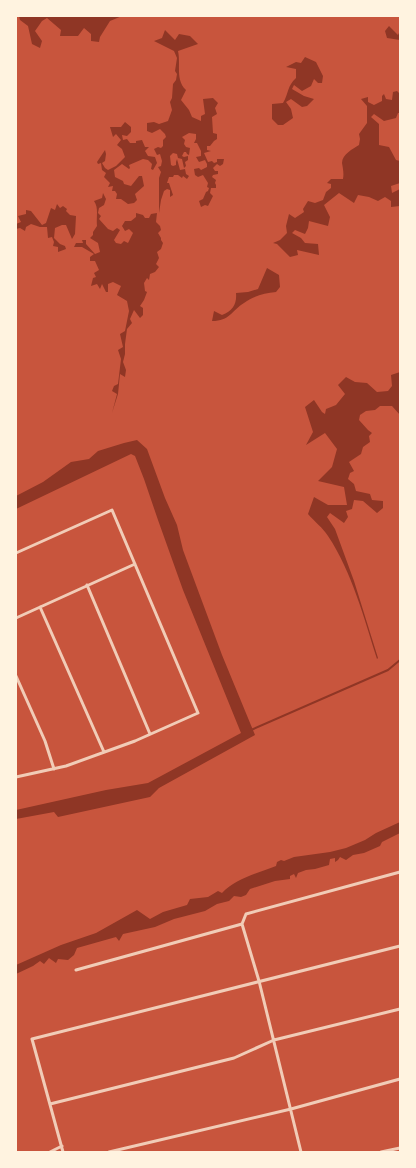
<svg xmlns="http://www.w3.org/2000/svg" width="416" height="1168" viewBox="0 0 416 1168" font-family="Raleway,sans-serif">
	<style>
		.water { fill: #8f3625 }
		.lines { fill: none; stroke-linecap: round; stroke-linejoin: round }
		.stream { stroke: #8f3625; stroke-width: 2 }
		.minor { stroke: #f1ccb7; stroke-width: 3 }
	</style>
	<rect width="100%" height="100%" fill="#c8553d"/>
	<path class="water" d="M19,16H122L110,21L100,37L99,42L91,41V34L84,28L78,36H60L61,30L47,18L42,21L35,31L42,41L40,48L32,44L28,26L20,20Z
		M389,26L398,35L400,31V40L387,38L385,31Z
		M165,30L175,40L179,34L190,36L198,44L178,51C181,64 175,80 186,90L181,100L189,110L192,117L201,121V116L205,114L203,99L213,98L218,103L215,108L217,114L212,117L213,133L217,134V139L214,141L210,146H207V150L211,151L204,153L208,162L212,161L214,163L217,162V159H224L223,164L220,166L217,164L213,168L215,171H218V174L213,175L212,177L216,180L215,183L216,185V188H211L210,193L213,196L208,206L205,205L201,207L199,201L203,199L206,192L208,191L209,188L207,187L208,183L203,175L198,177L195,175L194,169L199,168L201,170L207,167V164L205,160L199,162L196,157L201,156V151L197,143H194L196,139V134L189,133L182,137L185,140L184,144L186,147L190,148L189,155L187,154L186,152H184L182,156L184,157L188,156V160L185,162L186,166L184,168L182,159L178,158L177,154L173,153L170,156L171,165L173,166L176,165V162L177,159L180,170L185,169L186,174L189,176L187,179L183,176L182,178L178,175H174L173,177H169L167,183H169L173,195L170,197V190L167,189L164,191L161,200L159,213V178L161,172L158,167L161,166L162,161L160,154L157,155L154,149L158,147L161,148L163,146V140L166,137L165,134L160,129L152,133L147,131V123L154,122L159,124L168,121L172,110L170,102L172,98L173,84L176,80L177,74L175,71L177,58L174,51L154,41L162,38Z
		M305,57L316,62L323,76L322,83H318L314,79L311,86L302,91L294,85L292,89L304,96L314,99L307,106L302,107L291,99L286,102L291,109L293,118L283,125H278L272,119V104L283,103C289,93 287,86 296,78V69L286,67L296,62L301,63Z
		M397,91L400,94V113H398L396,118L384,121L374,114L371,117L379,124V145L389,147L396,160L400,161V169L399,170L400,183L391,186L392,193L400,189V197L399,198L400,206L391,207V201L385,197L378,201L369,197L358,195L354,203L339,193L324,205L330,217L328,226L309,221L308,228L305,234L295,230L292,233L301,238L305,243L318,244L319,255L297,250L298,255L290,257L277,244L273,243L280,240L287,233L286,226L289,214L295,218L304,212L303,209L308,201L315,203L323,200L326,192L331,188V184L327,183L331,179H343C344,173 343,169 342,163C342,154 353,149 359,145L360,139L359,134L367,123V106L361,99L368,97V102L374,105L382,101V96L384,94L386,99L392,100L393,92Z
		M125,122L131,127V132L127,136L122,135L123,140L127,139L130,143H136V141L142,140L145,147H149L145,151L148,156L155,157L157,163L153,170L151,169L152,164L148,160L143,159L129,165L130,168L129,169L122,164L114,170L115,177L123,181L124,184L131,186L139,176H142L144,186L135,194L137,200L134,203L128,204L121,199H116L117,194L115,191H112L113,186L108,187L110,183L104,177L106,173L102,170L101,163L98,164L97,162L105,150L106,154L105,161L102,163L105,168L108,170L116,166L125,157L122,149L117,145L121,140L116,134L113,137L110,127H121Z
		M103,193L106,199L104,205L99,208L98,213L101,216L99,219L108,229L113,231L117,228L120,230L114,240L116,243L121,244L124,241L128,243L133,233L129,229L125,231L122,226L125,221H131L136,217V213L143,215L145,218H149L151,214L157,213L156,222L160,226L161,230L158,233L161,238V240L163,243L161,249L157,252L159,258L156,264L159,267L155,272L150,274L149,280L147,278L144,283L145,291L147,292L144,300L140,306L143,308V315L140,318L134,310L130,319L132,323L127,329L125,344V354L123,362L126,370L125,377L120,374L118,394L112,413L117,394L112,391L114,386L118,384L121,359L118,350L123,347L120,334L125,331L129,311L127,301L117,295L121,286L113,282L108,284V292H106L102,284L100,289L97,284L91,286L93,278L96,277L94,273L99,270L95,261H90V257L94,254L82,247H74L76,243H83L82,240H86V244L95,254L100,252L98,243L90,238L93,235V232L97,226C96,217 99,208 94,201L102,198Z
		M57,204L60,208L63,206L67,209L66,211L70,215L76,216L75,234L72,239L66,225H62L55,228L54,238L60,244L65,246L66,249L58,252V247L53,246L54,242L52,237L48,238L47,227H40L31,224L26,227L25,231L20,228L16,229V224L21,222L18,216L26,214V210L31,211L42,225L46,223L51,208L55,210Z
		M267,268L279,275L280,287L276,292C264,293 254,296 244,303C231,311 230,321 212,321L214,311L222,315C233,311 237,304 236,293L248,292L258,289Z
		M400,372V415L392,406H380L375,410L366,411L360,415L359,420L368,430L372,433L369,436L370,442L363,447L361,454L349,462L354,471L350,473L348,479L354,484L356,491L370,494L372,500L383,501V508L377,513L363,501L354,500L352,509L346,511L348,517L344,523L330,513L327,517L335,529L354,581L378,658L377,659C364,618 352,572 328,536C323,528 314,521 308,514L314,497L328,505H347L344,487L318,481L332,467L337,449L325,433L306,445L313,432L305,407L314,400L322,412L325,414L326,409L336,405L345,394L338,385L346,377L355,382L367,383L377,392L388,391L392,386L391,375Z
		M137,440L147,449L165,498L177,525L183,550L222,655L255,735L159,788L150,797L58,817L54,812L16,819V810L106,790L148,783L241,733L183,590L158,520L144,479L135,456L131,454L16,509V496L43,482L71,462L89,459L98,451L124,443Z
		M400,822V833L382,842L380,846L364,853L353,855L346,860L340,857L338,860L335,862V858L330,859L329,865L315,869L306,870L298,873L296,878L294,874L290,876V879L275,881L250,889L246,895L241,897L234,896L229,901L217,904L205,911L174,919L155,927L123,934L119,941L116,937L77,948L74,955L68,960L58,959L56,963L49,958L44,964L40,961L33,966L16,974V965L61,945L96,933L137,910L150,919L163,912L187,905L190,899L208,897L218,891L222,893C236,878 258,873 276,866L277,862L281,860L284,861L294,857L330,852L346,848L365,840L376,833Z"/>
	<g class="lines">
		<path class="stream" d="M251,730L388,670L400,660"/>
		<path class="minor" d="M16,553L112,510L198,713L135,741L66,766L16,777
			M87,585L150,734
			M40,607L104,752
			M16,618L135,564
			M16,676L45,741L54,769
			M242,924L259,981L301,1152
			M242,924L246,914L400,872
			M76,970L242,924
			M50,1104L234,1058L274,1040L400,1009
			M50,1152L62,1146
			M63,1152L32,1039L400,946
			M109,1152L291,1109L400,1079
			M381,1152L400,1148"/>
	</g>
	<rect width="416" height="1168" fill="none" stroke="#fff3e0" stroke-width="34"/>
</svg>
